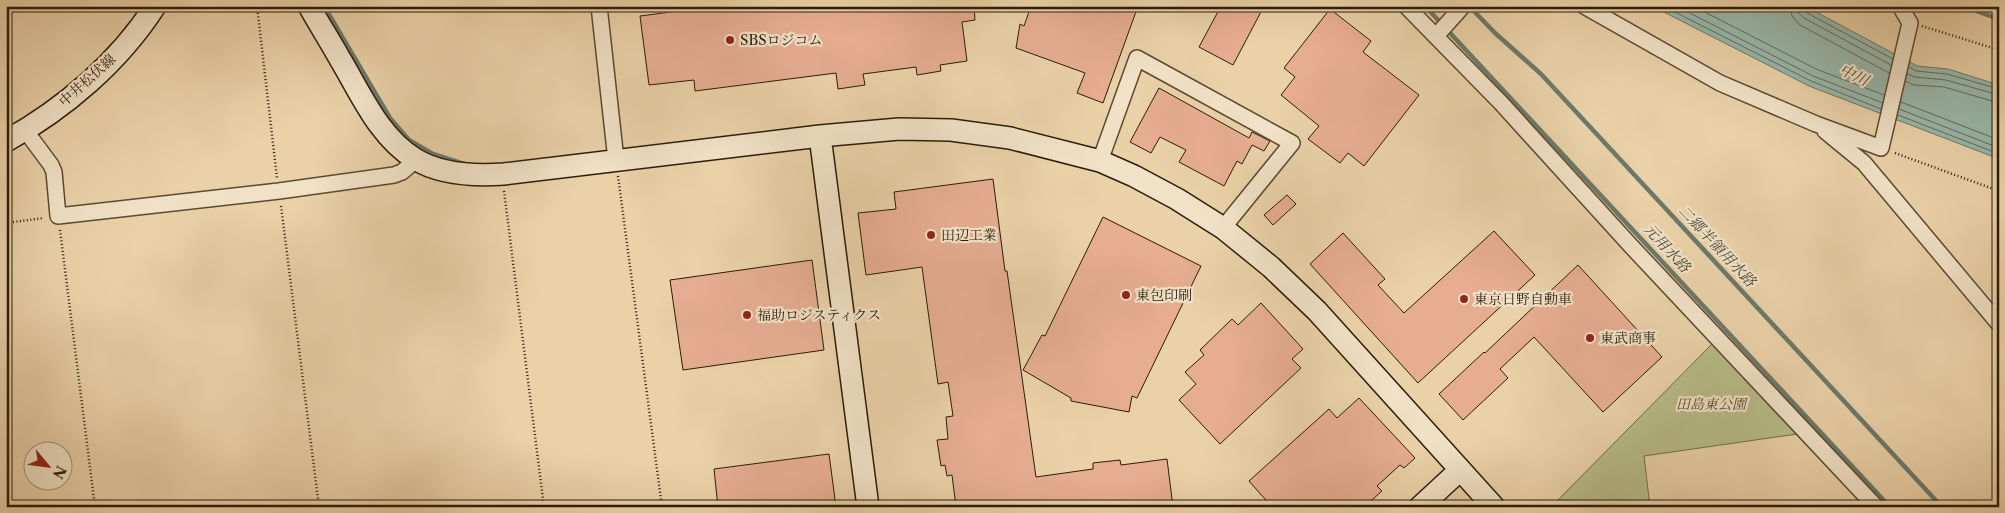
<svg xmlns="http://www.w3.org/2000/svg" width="2005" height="513" viewBox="0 0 2005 513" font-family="'Libre Caslon Text','Noto Serif JP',serif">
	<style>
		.green { fill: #b7bc88; stroke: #716c4a }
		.water { fill: #98b7aa; stroke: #6c796a }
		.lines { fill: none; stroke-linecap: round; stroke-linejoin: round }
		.shore { stroke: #626a5a; stroke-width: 1 }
		.stream { stroke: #6c796a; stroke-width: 4.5 }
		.building { fill: #e6ad91; stroke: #2b1c0b }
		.street-casing { stroke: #5b4932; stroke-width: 18 }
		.secondary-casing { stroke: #2b1c0b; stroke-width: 24 }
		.path { stroke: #2b1c0b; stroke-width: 2.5; stroke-dasharray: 1 2.5; stroke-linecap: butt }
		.street { stroke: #f1e1c6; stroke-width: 15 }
		.secondary { stroke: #f1e1c6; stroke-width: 21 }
		.poi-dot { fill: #8f2418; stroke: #f1e1c6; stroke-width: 2 }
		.labels { text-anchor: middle; stroke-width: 4.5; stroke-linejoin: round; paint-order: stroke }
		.poi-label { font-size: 14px; fill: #2b1c0b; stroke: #f1e1c6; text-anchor: start }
		.street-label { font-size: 14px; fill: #2b1c0b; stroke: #f1e1c6 }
		.park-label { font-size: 14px; font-style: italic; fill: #554c30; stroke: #f1e1c6 }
		.water-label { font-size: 15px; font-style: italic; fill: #4c4a3b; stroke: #f1e1c6 }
	</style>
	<rect width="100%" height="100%" fill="#ead1a8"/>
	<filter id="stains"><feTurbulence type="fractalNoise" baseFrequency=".004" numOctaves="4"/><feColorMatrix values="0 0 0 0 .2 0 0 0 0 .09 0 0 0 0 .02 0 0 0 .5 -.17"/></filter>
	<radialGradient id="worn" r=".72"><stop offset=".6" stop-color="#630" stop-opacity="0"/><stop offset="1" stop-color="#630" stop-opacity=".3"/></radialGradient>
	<path class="green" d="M1713,343L1797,434L1644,456L1650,507H1551Z"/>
	<path class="water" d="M1652,6H1805L1917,66L1948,69L1999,85V159L1809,86Z"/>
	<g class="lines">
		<path class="shore" d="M1663,6L1811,81L1881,109
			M1676,6L1813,76L1883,103
			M1693,6L1816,69L1884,95
			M1790,6L1792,16L1800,25L1889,73
			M1798,6L1799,13L1804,18L1891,65
			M1804,6L1807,13L1893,59
			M1909,67L1916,71L1947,74L1999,89
			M1907,74L1915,77L1946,80L1999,95
			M1905,81L1914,85L1944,87L1999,103
			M1901,102L1999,140
			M1899,109L1999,148
			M1898,115L1999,154"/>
		<path class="stream" d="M324,6L390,118L409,140L433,154L464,164
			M1425,6L1890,507
			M1469,6L1495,33L1541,74L1942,507
			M1962,6L1999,19"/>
	</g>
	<path class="building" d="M717,6H974L975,20L962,22L967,61L940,65L941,71L917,75L916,67L863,74L865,85L838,89L836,73L695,91L694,80L649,85L640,16Z
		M1031,6H1138L1103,103L1077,93L1085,73L1016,48L1020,24L1024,26Z
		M1221,6H1264L1233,65L1199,47Z
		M1330,9L1371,41L1363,52L1419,95L1364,166L1348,153L1340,163L1308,139L1319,126L1281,95L1295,77L1284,68Z
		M1159,88L1249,138L1252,132L1270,141L1264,151L1252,145L1242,164L1237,161L1224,186L1179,162L1186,150L1160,137L1151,153L1130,142Z
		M993,179L1005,271H1007L1036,477L1093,469V463L1120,460L1121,465L1167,459L1173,507H1050L1049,502L1013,507H956L952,475L947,476L945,465L941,466L937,440L948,439L946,417L953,416L948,382L938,384L922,267L866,275L858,213L896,209L894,192Z
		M1287,195L1296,204L1273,225L1264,215Z
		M1103,217L1201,266L1137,398L1132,396L1129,412L1071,401V398L1023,370L1042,335L1045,336Z
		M1494,231L1535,275L1418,383L1310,264L1343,233L1385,279L1378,285L1404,313Z
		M812,260L824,350L683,370L670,280Z
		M1578,265L1662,357L1603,412L1534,337L1500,369L1508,378L1463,420L1439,394L1484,352L1485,353Z
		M1261,303L1303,349L1292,359L1301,368L1220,444L1179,400L1196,384L1185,372L1204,355L1200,350L1232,319L1238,325Z
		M1359,398L1415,458L1404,468L1400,465L1377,486L1382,491L1364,507H1272L1249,481L1329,409L1337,418Z
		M829,454L836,507H718L714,469Z"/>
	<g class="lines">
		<g class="street-casing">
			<path id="street" d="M599,6L616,160
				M1406,6L1501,103L1631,246L1876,507
				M1584,6L1720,83L1816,124L1881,148L1910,23L1900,6
				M1436,36L1463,6
				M25,130L51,165L54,172L58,216L279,191L394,175L402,172L416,160
				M1825,131L1864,163L1999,324
				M1100,161L1137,58L1292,143L1223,228"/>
		</g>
		<g class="secondary-casing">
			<path id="secondary" d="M309,6C319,24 330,41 340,59C361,94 379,137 415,159C441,175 475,176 504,174L820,136L899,129L951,130L1010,138L1100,161L1134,176L1177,199L1223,228L1271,267L1317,311L1494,507
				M820,136L868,507
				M6,141C64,109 119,62 155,6
				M1420,507L1460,470"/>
		</g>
		<path class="path" d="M257,6L277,178
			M1878,6L1888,11
			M1922,26L1999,50
			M1895,153L1999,191
			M618,176L662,507
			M504,191L544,507
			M281,206L319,507
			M6,223L44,218
			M60,230L95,507"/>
		<use href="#street" class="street"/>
		<use href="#secondary" class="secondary"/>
	</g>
	<g class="poi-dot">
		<circle cx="730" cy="40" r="5"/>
		<circle cx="931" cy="235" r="5"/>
		<circle cx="1126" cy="295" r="5"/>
		<circle cx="1464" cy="299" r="5"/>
		<circle cx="747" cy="315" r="5"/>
		<circle cx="1590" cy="338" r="5"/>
	</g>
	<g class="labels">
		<g class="poi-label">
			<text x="740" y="45">SBSロジコム</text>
			<text x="941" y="240">田辺工業</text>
			<text x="1136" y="300">東包印刷</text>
			<text x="1474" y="304">東京日野自動車</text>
			<text x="757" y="320">福助ロジスティクス</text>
			<text x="1600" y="343">東武商事</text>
		</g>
		<g class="street-label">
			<text transform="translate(87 80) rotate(-42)" y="5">中井松伏線</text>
		</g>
		<g class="park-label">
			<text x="1711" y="409">田島東公園</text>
		</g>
		<g class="water-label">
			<text transform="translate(1854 75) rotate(26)" y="5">中川</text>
			<text transform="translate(1717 246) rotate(47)" y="5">二郷半領用水路</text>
			<text transform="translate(1667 248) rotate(47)" y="5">元用水路</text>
		</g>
	</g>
	<rect width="2005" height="513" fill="none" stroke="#ead1a8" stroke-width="25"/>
	<rect x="8" y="8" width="1990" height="498" fill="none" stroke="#2b1c0b" stroke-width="2.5"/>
	<rect x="12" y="12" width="1980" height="488" fill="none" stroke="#2b1c0b"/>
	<g transform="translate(48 466) rotate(119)"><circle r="24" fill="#f1e1c6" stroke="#a2927b"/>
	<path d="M0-4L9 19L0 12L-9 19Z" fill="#8f2418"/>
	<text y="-8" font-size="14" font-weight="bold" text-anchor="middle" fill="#2b1c0b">N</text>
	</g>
	<rect width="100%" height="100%" filter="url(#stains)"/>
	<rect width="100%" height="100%" fill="url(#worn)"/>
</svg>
